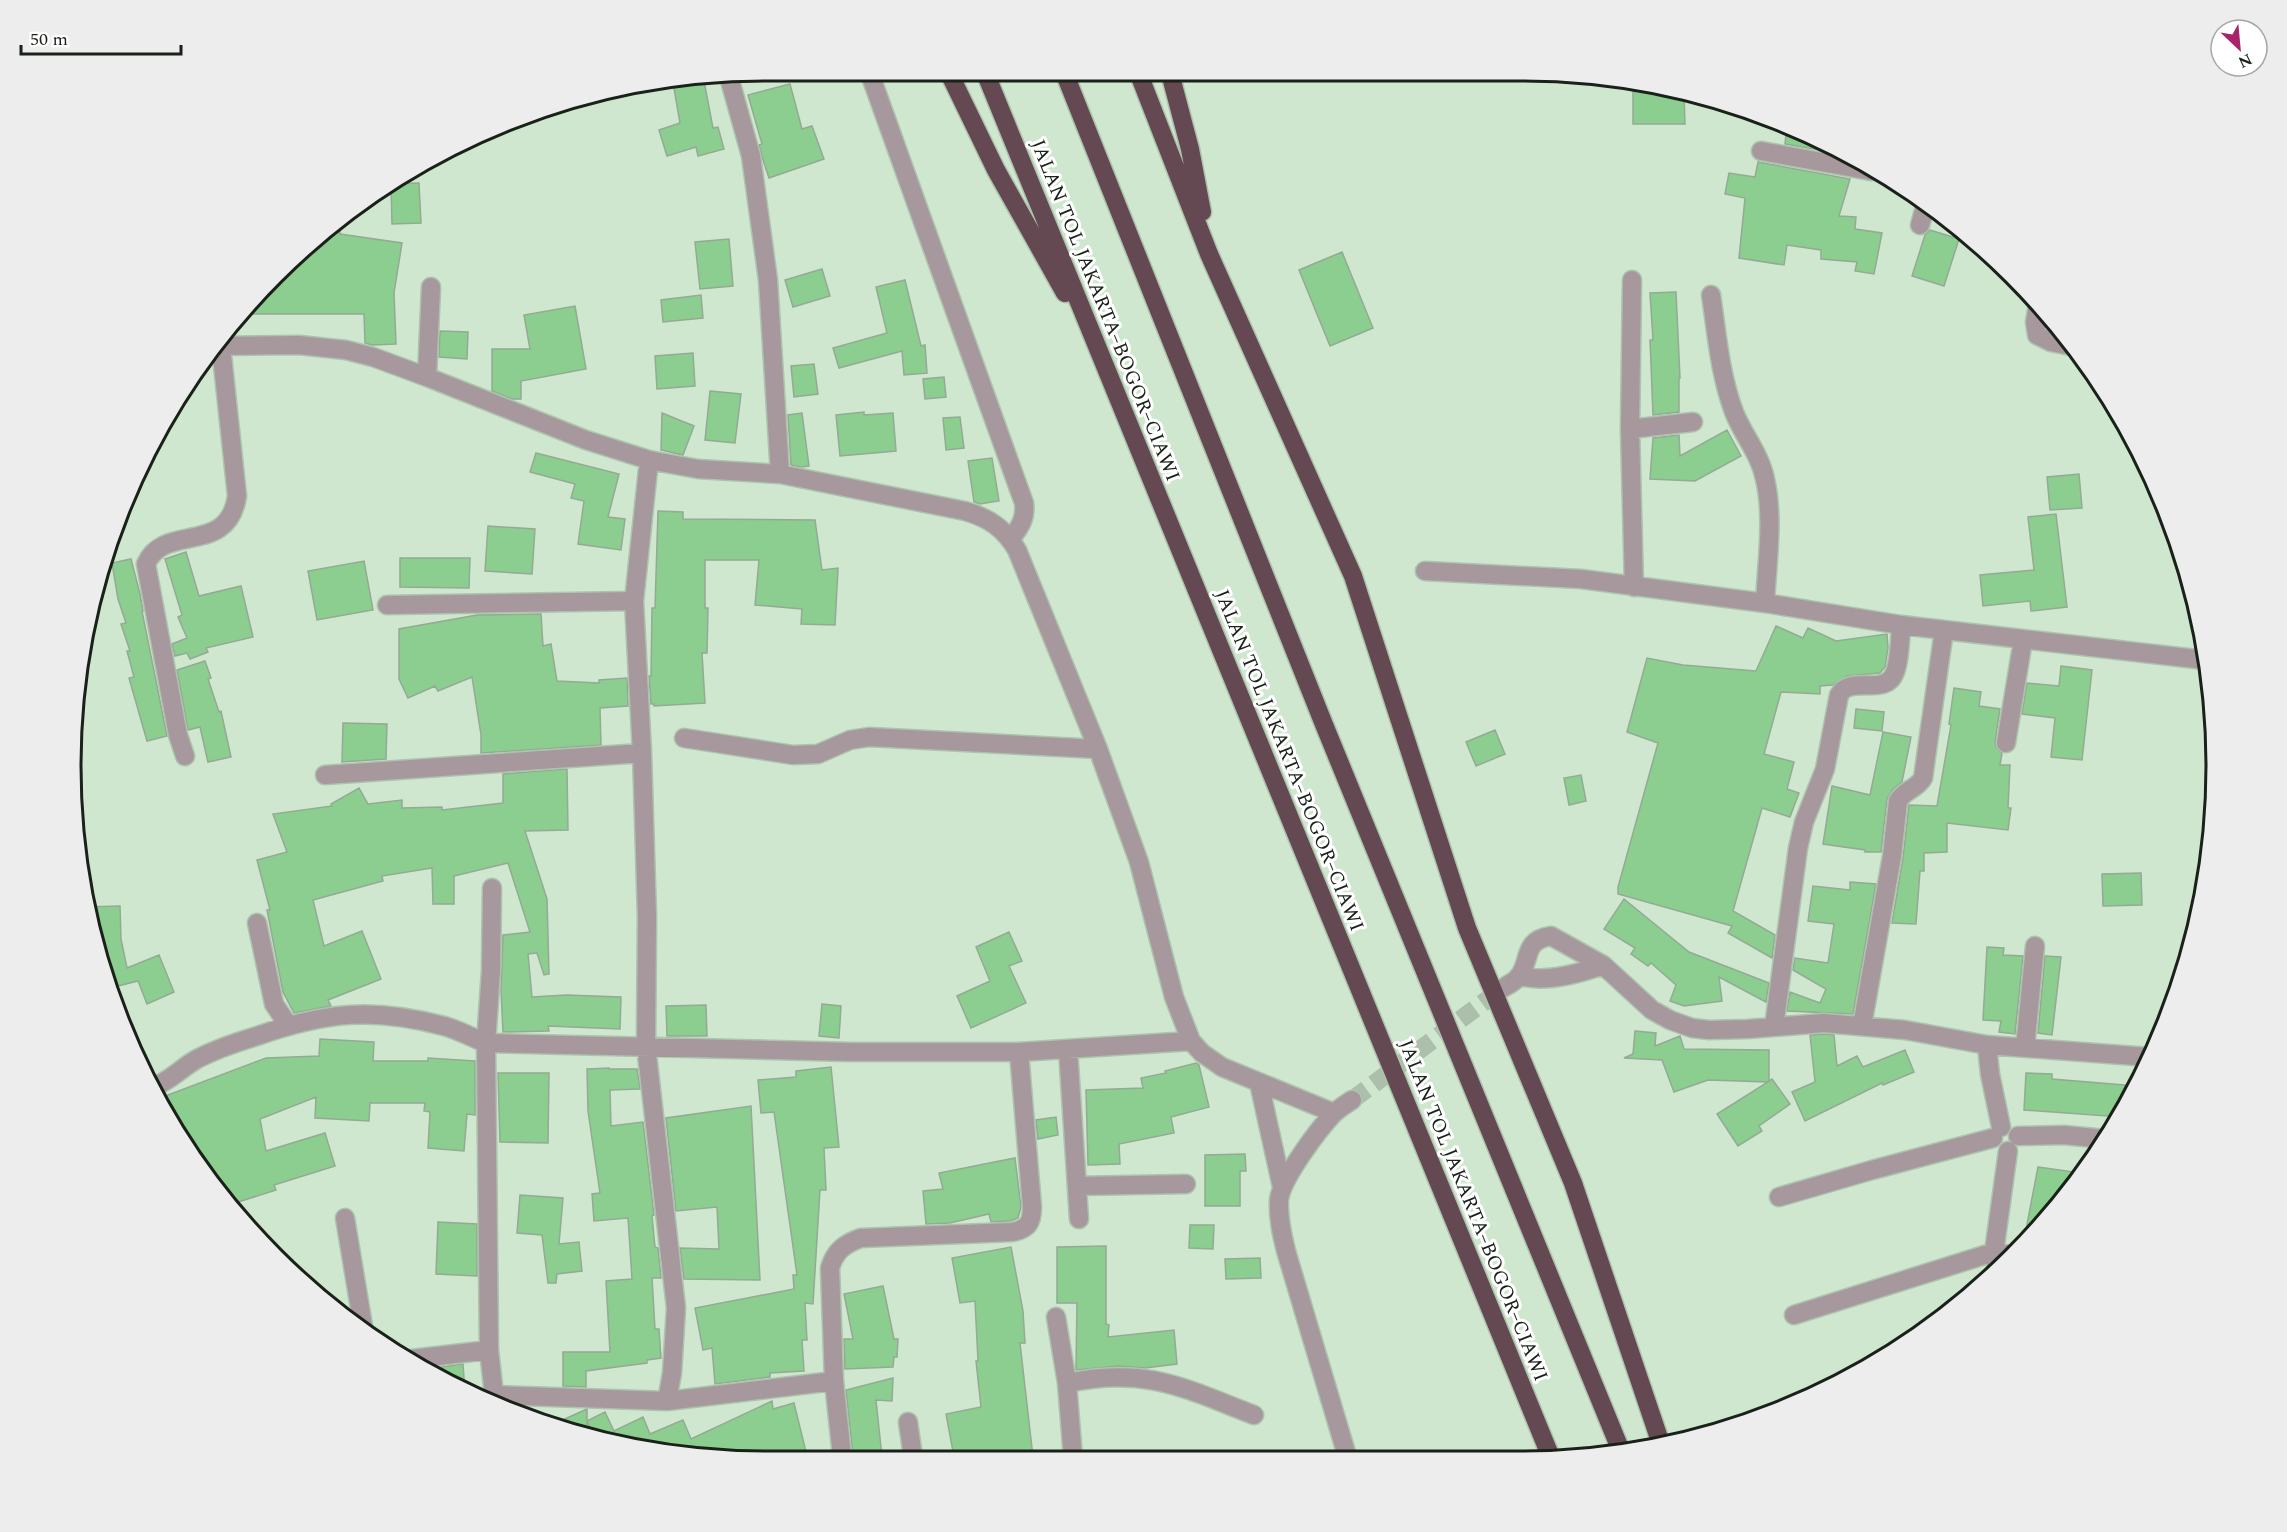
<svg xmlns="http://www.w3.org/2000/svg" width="2287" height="1532" viewBox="0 0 2287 1532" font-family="Spectral,serif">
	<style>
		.building { fill: #8cce8f; stroke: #93aa94; stroke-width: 1.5 }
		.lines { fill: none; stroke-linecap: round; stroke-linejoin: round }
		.minor-tunnel { stroke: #abbfab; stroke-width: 18; stroke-dasharray: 18 9; stroke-linecap: butt }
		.minor-casing { stroke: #aec3ae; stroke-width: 21 }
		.highway-casing { stroke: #aec3ae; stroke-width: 21 }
		.minor { stroke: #a6989d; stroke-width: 18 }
		.highway { stroke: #644852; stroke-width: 18 }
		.labels { text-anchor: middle; stroke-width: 6; stroke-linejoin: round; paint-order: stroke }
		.street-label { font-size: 20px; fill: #192119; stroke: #fff }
		.rim { fill: none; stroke: #192119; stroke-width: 3 }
	</style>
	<rect width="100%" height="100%" fill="#cfe7cf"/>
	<path class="building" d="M703,76L713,128L718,127L724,149L698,156L696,147L667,156L659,130L680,123L672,77Z
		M1633,81L1684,93L1685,124H1633Z
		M790,84L802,129L812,126L824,159L769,178L763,160L759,145L762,144L748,95Z
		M1787,125L1828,142L1848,155L1785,144Z
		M1758,162L1850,179L1839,216L1856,217L1855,229L1882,233L1874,274L1855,271L1857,262L1821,259V250L1787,245L1784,265L1739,258L1745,198L1725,194L1729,173L1755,177Z
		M419,183L421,223L392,224L391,184Z
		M340,220V234L402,243L394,293L396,344L372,345L365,343L364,314H240L275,274Z
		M1930,230L1959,239L1944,286L1912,276L1925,235Z
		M729,239L733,286L700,289L695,242Z
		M1342,252L1373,328L1330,346L1299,270Z
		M822,269L830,296L793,307L785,280Z
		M905,280L921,346L925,345L927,373L904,375L902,351L839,368L833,348L887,333L876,287Z
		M1676,292L1680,378H1679V412L1653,415L1650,340H1653L1650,293Z
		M701,295L703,318L663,322L661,300Z
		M575,306L586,369L521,381V399H512L492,391V349H530L524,315Z
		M440,331L468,332L467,359L439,357Z
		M693,353L695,386L657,389L655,356Z
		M814,364L818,394L794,397L791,366Z
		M944,377L946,397L925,399L923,379Z
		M710,391L741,394L735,443L705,440Z
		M864,412V415L893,413L896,451L840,456L836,415Z
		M662,413L694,426L683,455L661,450Z
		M802,413L809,466L801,467L791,465L788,415Z
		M960,417L964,448L946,450L943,418Z
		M1727,430L1741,456L1695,481L1650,479L1653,438L1679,435L1680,456Z
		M536,453L619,474L608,517L625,519L621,550L578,544L584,501L571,498L575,484L530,472Z
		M992,458L999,501L980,504L974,502L968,461Z
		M2079,474L2082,508L2050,510L2047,477Z
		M658,511L683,512V519L815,520L822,570L838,568L835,625L801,624L802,609L755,605L759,560H705V608H708L707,653H702L705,703L654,706V704H651L649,676H651L652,608H655Z
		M2056,514L2067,607L2031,611L2030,601L1983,606L1980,575L2034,570L2028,517Z
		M488,526L535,529L532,574L485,571Z
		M186,552L199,596L241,586L253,637L206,648L208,652L190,659L187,653L175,656L172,644L187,638L178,617L182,615L165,559Z
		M400,558H470L469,588L400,587Z
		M131,559L140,594L143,611H142L167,736L147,741L129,678L134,677L127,651H130L121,624L126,623L118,599L112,563Z
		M364,561L373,610L317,620L308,571Z
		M541,614L543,646L551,644L557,681L599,683V680L627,678L628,706L600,708L601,745L481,753V735L472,677L438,691L435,686L408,698L399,679V629L477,615Z
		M1776,626L1803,638L1808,628L1836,641L1887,634L1888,648L1885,667L1880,673L1847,676L1833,685L1820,686V694L1781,692L1764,754L1794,762L1787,789L1799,793L1790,817L1762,808L1733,911L1775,935L1772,958L1728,933L1732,926L1618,894V887L1658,743L1627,732L1647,658L1683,665L1756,671Z
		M205,661L211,678L208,679L219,712L221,711L231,757L208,762L200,727L188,730L177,670Z
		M2061,666L2092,670L2082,760L2051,757L2055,718L2022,714L2027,683L2059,686Z
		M1954,688L1981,692L1979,706L2000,709L1995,742L1996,747L2002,753L2000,765H2010L2008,808H2011L2008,830L1947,823V852L1924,853V871H1920L1916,924L1892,923L1903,858L1909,805L1937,806L1951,725L1949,724Z
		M1856,709L1884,712L1882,731L1854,728Z
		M343,723L387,724L386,759L342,762Z
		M1495,730L1505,754L1476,766L1466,742Z
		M1883,732L1911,737L1902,782L1893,789L1887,799L1881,852H1865V850L1823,844L1832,786L1870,795Z
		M567,769L568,830L525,831L547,899L549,974L544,975L537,953L528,954L532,997L566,995L621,997L620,1029L548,1026L549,1031L503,1032L501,990L503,935L530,932L508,863L454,876V904H433L432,868L382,876L383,881L313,900L324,946L362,931L381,979L328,1000L331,1006L294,1013L283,992L267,910H270L257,860L287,852L273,814L332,806L331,804L359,788L368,804L402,800V808L442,807V810L503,803V774Z
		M1581,775L1586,801L1569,805L1564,778Z
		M2141,873L2142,905L2103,906L2102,874Z
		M1850,882L1876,884L1853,1014L1787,1011L1790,992L1820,1003L1826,989L1793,970L1795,958L1828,963L1834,924L1808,921L1813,886L1850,890Z
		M1624,899L1689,952L1769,983L1766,1002L1719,977L1722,1001L1684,1006L1670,1001L1676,985L1651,963L1648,966L1631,954L1635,948L1604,929Z
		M120,906L121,939L127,968L159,955L174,992L147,1004L138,981L110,988L85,907Z
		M1009,932L1022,961L1009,966L1026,1003L971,1028L957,996L990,981L976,947Z
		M1987,947L2004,948L2003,955L2023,956L2015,1034L1999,1032L2001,1021L1983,1020Z
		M2045,956L2061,957L2052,1035L2038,1033Z
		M822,1004L841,1006L839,1038L819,1036Z
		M706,1005L707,1036H667L666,1006Z
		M1635,1031L1656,1033L1655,1046L1680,1036L1684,1049L1769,1050V1081L1772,1079L1790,1104L1759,1126L1762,1131L1738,1146L1717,1114L1768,1082L1708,1080L1674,1092L1662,1060L1624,1058L1633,1054Z
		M1824,1034L1834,1035L1837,1066L1857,1056L1863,1067L1905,1050L1914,1072L1883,1085L1882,1083L1805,1121L1792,1092L1815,1082L1810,1035Z
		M320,1039L374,1042L373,1061H428V1058L475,1061V1115L467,1114L464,1151L428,1148L430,1112L424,1111L425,1103H370L369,1121L315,1118L316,1097L260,1119L266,1151L325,1133L335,1166L274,1185L276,1190L229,1205L214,1190L168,1120L160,1098L266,1058L319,1056Z
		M1196,1063L1199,1065L1209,1107L1171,1117L1174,1133L1119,1144L1120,1164L1088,1165L1086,1090L1143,1088L1141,1078L1166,1073L1165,1071Z
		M831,1067L839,1147L824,1148L826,1190H820L813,1304L805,1303L807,1340H802L804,1371L770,1373V1377L715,1384L712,1348L703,1350L695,1308L794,1289L793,1275H797L774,1112L761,1113L758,1080L796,1077V1071Z
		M609,1068V1069H637L640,1089L610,1090L611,1126L643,1122L654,1215L652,1216L655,1247L658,1248L661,1278H652L655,1329H659L661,1358L647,1360V1363L586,1371V1387L563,1386V1352H610L606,1281L632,1279L628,1218L594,1221L592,1194L600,1193L588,1111L587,1069Z
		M498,1073H549L548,1143L500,1142Z
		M2026,1073L2052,1074V1079L2136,1086L2121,1117L2024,1110Z
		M751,1106L760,1280L684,1279L680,1248L719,1249L717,1207L676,1211L666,1118Z
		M1056,1117L1058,1135L1038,1139L1036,1120Z
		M1245,1154L1246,1171H1240V1206H1205V1155Z
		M1015,1158L1021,1207L1018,1218L1010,1221L991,1222L989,1214L950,1223L926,1224L923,1191L943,1189L939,1173Z
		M2038,1167L2081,1173L2044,1225L2023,1245Z
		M520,1195L563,1198L559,1244L579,1242L582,1271L557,1274L556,1283H548L542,1235L517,1233Z
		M438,1222L477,1224V1276L436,1274Z
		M1190,1225H1214L1213,1249L1189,1248Z
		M1106,1246V1324L1109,1325L1108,1337L1174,1330L1177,1364L1145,1368L1119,1366L1076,1370L1077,1303H1057V1247Z
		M1011,1247L1023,1311L1025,1343H1020L1033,1457H954L946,1414L981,1407L976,1361H978L975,1301L960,1303L952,1258Z
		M1260,1258L1261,1278L1226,1279L1225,1259Z
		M883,1286L894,1339H898L897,1357H894L893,1367L845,1369L844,1339H853L844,1294Z
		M463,1364L465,1392L427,1369Z
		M893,1378L892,1401L876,1400L882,1457L853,1456L846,1390Z
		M772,1401L773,1409L794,1403L807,1456L675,1455L594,1437L587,1421V1429L579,1433L549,1426L587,1409V1421L605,1412L614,1431L643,1417L650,1434L683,1420L691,1439Z"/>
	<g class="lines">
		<path class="minor-tunnel" d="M1352,1100L1503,988"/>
		<g class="minor-casing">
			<path id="minor" d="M729,77L751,156L768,280L780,474
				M871,77L1024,503C1026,518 1020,528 1010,539
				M1761,151L1871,171
				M1920,225L1925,207
				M1632,280L1630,429L1634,587
				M1711,295C1717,335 1720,375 1734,412C1743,435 1760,454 1765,479C1774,518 1767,562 1765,603
				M2038,305L2035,322L2037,335L2051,342L2076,347
				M212,346L299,345L346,350L373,357L427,377L586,440L649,460L698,469L780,474L965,511C989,518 1004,528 1017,550L1098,749L1139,862L1174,997L1191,1041L1202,1053L1222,1067L1334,1113
				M427,377L431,287
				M1630,429L1693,422
				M649,460L634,601L642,753L647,917L646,1046L676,1308L672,1373L667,1401
				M1425,571L1581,579L1765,603L1901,625L2205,660
				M387,605L634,601
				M684,738L793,755L818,754L850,740L869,737L1098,749
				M2006,743L2023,640
				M185,756L178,735L146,564C164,522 228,557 237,496L221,346
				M325,775L642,753
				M492,888L491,971L486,1043L489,1350L494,1395L497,1406
				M257,923L274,1004L288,1025
				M1520,976C1546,983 1578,974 1603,965
				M1503,988C1508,985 1516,981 1519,976C1531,962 1522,940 1551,936L1603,965L1652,1010L1670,1020L1692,1028L1709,1030L1748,1029L1824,1023L1905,1030L1987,1045L2149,1057
				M1862,1026L1892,856L1898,801C1904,790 1917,789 1923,778L1944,630
				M1774,1027L1798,848L1804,822L1825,769L1839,695C1850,674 1886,698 1895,672C1900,658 1900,640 1901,625
				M1987,1045L1990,1074L2001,1127
				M2025,1048L2035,946
				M1068,1049L1079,1219
				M1259,1083L1282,1187
				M151,1088C169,1082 181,1068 197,1059C216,1049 237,1042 257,1036C326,1012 373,1007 444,1026C459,1030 473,1038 486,1043L851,1052H1019L1191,1041
				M2018,1136L2064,1135L2105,1139
				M1077,1186L1186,1184
				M1779,1197L1872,1170L1993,1138
				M345,1218L363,1326
				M1997,1269L1994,1252L2008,1151
				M1794,1315L1994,1252L2012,1255
				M1056,1317L1067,1383L1073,1458
				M412,1359L489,1350
				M1067,1383C1145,1366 1184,1388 1254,1415
				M478,1398L494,1395L667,1401L834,1381
				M908,1422L913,1457
				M842,1456L834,1381L830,1268C835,1251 844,1244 861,1238L1012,1232C1028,1229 1032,1223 1032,1207L1019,1052
				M1348,1459L1286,1251C1282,1235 1278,1218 1279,1200C1281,1179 1318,1130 1333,1114C1338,1109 1346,1104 1352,1100"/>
		</g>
		<g class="highway-casing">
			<path id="highway" d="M951,77L996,170L1065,293
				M987,77L1552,1460
				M1066,77L1323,722L1621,1451
				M1140,77L1209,254L1353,576L1467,928L1573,1183L1661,1444
				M1171,77L1190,149L1202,212"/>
		</g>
		<use href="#minor" class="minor"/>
		<use href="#highway" class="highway"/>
	</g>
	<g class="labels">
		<g class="street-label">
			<text transform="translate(1106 310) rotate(68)" y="7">JALAN TOL JAKARTA–BOGOR–CIAWI</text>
			<text transform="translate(1290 760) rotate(68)" y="7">JALAN TOL JAKARTA–BOGOR–CIAWI</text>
			<text transform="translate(1474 1210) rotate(68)" y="7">JALAN TOL JAKARTA–BOGOR–CIAWI</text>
		</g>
	</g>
	<path d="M0 0H2287V1532H0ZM766 81H1521A685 685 0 0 1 2206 766V766A685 685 0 0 1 1521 1451H766A685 685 0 0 1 81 766V766A685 685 0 0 1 766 81Z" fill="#ededed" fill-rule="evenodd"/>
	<path class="rim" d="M766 81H1521A685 685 0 0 1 2206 766V766A685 685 0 0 1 1521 1451H766A685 685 0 0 1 81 766V766A685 685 0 0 1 766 81Z"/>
	<g transform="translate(2239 48) rotate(154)"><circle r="28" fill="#ffffff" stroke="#a3a6a3" stroke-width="1.5"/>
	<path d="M0-4.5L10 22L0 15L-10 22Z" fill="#aa2269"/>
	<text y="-9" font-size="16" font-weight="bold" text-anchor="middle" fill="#192119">N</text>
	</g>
	<path d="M21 45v9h160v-9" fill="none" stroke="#192119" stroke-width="3"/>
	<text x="30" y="45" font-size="18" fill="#192119" stroke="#ffffff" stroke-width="4.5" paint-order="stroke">50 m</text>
</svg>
